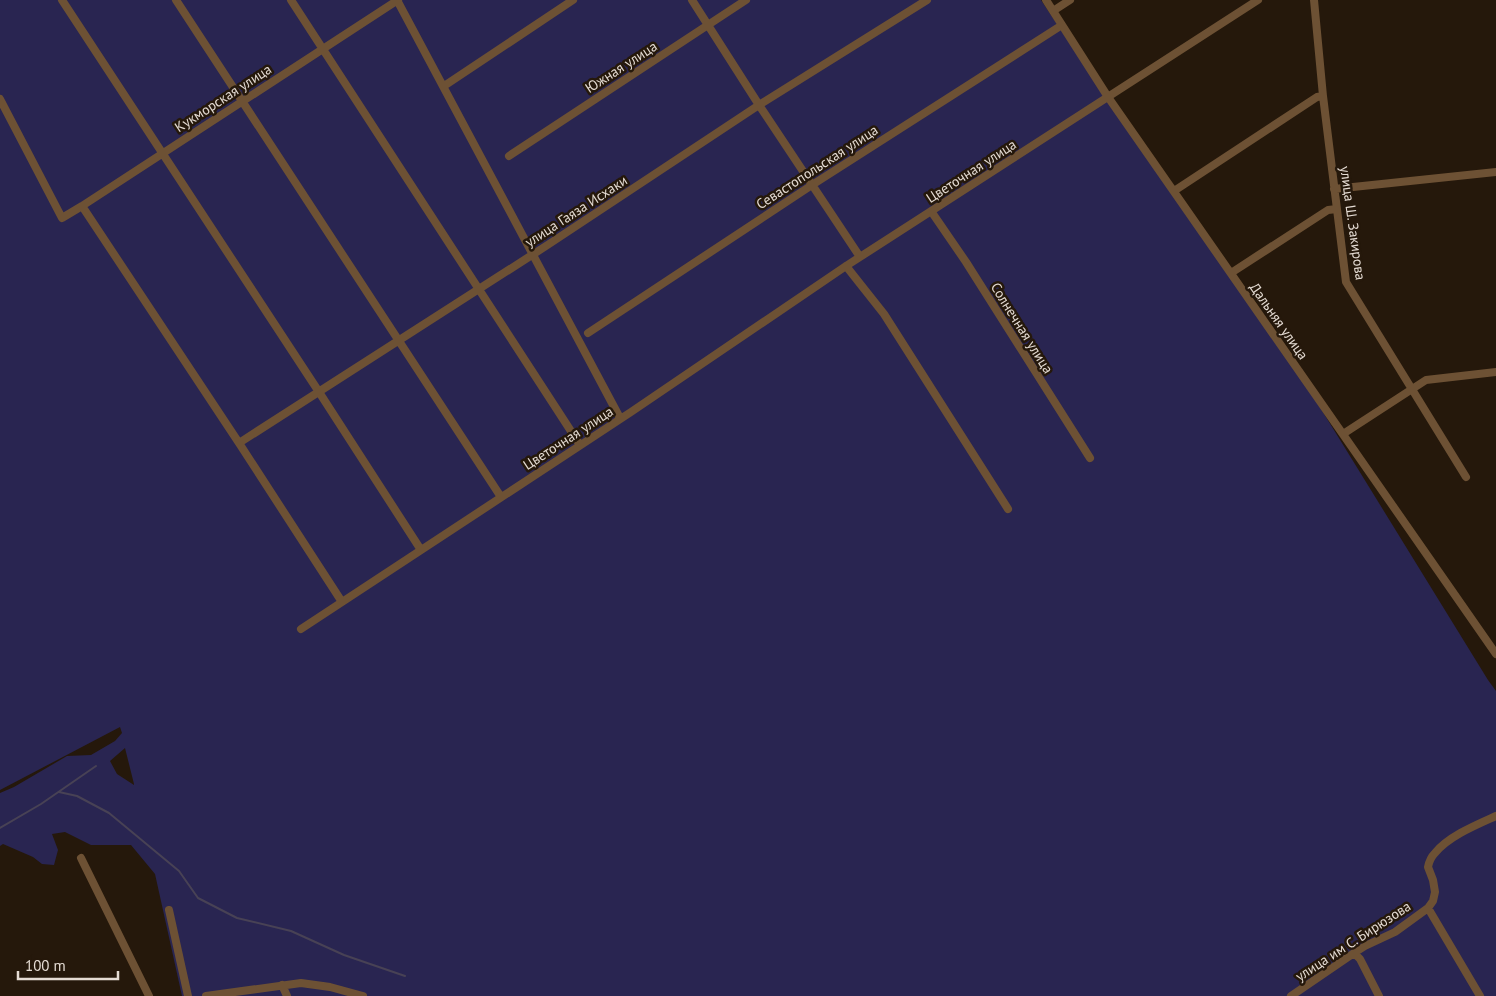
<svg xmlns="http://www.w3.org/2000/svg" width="1496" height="996" viewBox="0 0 1496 996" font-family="'PT Sans',sans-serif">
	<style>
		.green { fill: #292551; fill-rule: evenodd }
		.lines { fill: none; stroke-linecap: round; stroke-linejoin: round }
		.stream { stroke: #484255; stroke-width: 2 }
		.minor { stroke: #6d5134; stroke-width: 8 }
		.labels { text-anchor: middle; stroke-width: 5; stroke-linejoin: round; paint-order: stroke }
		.street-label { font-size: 14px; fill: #e5dcd4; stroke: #25180b }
	</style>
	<rect width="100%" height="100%" fill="#25180b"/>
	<path class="green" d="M0,0H1041L1067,39L1284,349L1488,680L1496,691V996H182L155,874L131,845H91L65,832L52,834L58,850L54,865L42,864L33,857L3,844L0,846V793L14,787L67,756L91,755L115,741L122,733L120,727L0,790ZM125,748L134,784V785L117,774L110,761Z"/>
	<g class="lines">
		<path class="stream" d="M59,792L77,796L109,813L179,871L198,898L237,918L291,931L344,955L405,976
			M0,828L41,804L96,766"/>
		<path class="minor" d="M62,0L319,392L421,550
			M176,0L501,497
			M291,0L580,445
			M397,0L620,418
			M692,0L759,105L860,257
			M1046,0L1108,97L1496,654
			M1314,0L1323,96L1346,282L1466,477
			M1053,11L1070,0
			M444,86L573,0
			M0,99L62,218L82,206L398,0
			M509,156L746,0
			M1334,189L1496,172
			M1174,191L1317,97L1323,96
			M82,206L239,443L342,602
			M931,211L966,262L1090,458
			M846,266L884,314L1008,509
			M1231,273L1328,210L1337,209
			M588,333L812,185L1062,25
			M1343,434L1426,380L1496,372
			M239,443L546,246L759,105L927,0
			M301,629L631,412L846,266L1258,0
			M81,858L149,996
			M1428,908L1480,996
			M169,910L188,996
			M1354,953L1360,959L1379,996
			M282,985L287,996
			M206,996L301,983L330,987L363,996
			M1291,996L1354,953L1365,946L1395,932L1428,908L1433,901L1435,892L1433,880L1428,867C1429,862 1431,857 1435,853C1449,836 1476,825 1496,816"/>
	</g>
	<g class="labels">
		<g class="street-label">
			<text transform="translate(621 67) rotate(-33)" y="5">Южная улица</text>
			<text transform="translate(223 98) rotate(-33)" y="5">Кукморская улица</text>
			<text transform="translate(817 167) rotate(-33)" y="5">Севастопольская улица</text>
			<text transform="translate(971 171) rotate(-33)" y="5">Цветочная улица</text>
			<text transform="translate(576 211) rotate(-33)" y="5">улица Гаяза Исхаки</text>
			<text transform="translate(1353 223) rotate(82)" y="5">улица Ш. Закирова</text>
			<text transform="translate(1279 321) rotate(55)" y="5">Дальняя улица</text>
			<text transform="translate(1022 328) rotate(58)" y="5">Солнечная улица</text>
			<text transform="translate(568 438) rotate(-33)" y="5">Цветочная улица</text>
			<text transform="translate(1353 941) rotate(-33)" y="5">улица им С. Бирюзова</text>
		</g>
	</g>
	<path d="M18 971v8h100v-8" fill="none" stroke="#e5dcd4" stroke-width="2.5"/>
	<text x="25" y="971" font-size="15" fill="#e5dcd4" stroke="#25180b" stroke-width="4" paint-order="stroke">100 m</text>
</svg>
